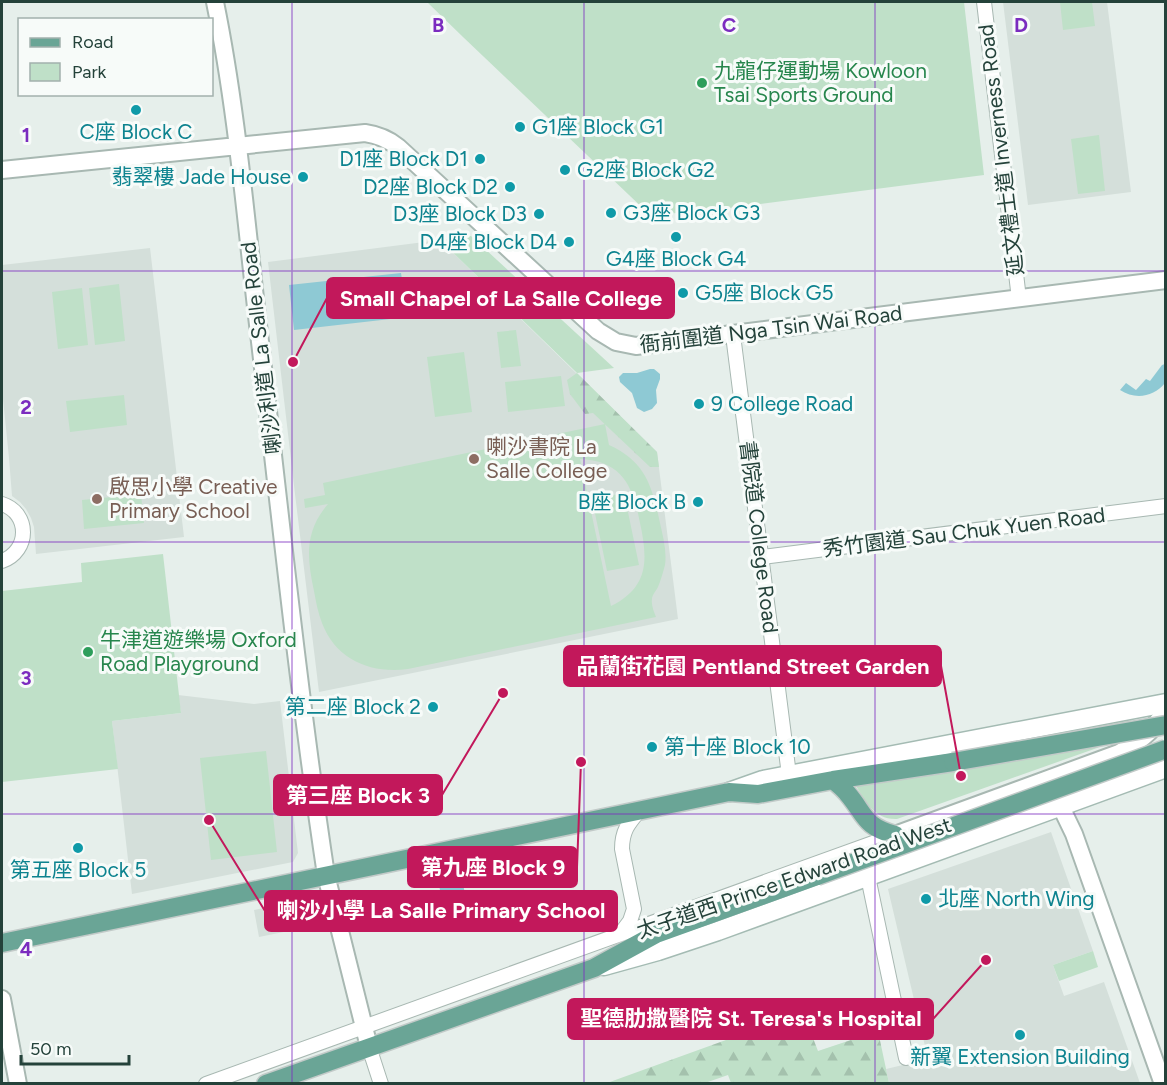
<svg xmlns="http://www.w3.org/2000/svg" width="1167" height="1085" viewBox="0 0 1167 1085" font-family="Figtree,'Noto Sans TC',sans-serif">
	<style>
		.built { fill: #d4dfda }
		.forest { fill: url(#forest-firs) }
		.green { fill: #bfe0c8; fill-rule: evenodd }
		.water { fill: #8ec9d4 }
		.lines { fill: none; stroke-linecap: round; stroke-linejoin: round }
		.minor-casing { stroke: #a8b8b2; stroke-width: 16 }
		.tertiary-casing { stroke: #a8b8b2; stroke-width: 20 }
		.secondary-casing { stroke: #a4bbb3; stroke-width: 21 }
		.primary-casing { stroke: #c2cac8; stroke-width: 21 }
		.minor { stroke: #fff; stroke-width: 14 }
		.tertiary { stroke: #fff; stroke-width: 16 }
		.secondary { stroke: #fff; stroke-width: 18 }
		.primary { stroke: #6aa596; stroke-width: 18 }
		.primary-bridge-casing { stroke: #c2cac8; stroke-width: 21; stroke-linecap: butt }
		.primary-bridge { stroke: #6aa596; stroke-width: 18 }
		.grid { fill: none; stroke: #7b2cbf; stroke-width: 1.5; stroke-opacity: 0.55 }
		.leisure-dot { fill: #2e9e5b; stroke: #f7fbf9; stroke-width: 2 }
		.culture-dot { fill: #0f9aa8; stroke: #f7fbf9; stroke-width: 2 }
		.education-dot { fill: #8d6e63; stroke: #f7fbf9; stroke-width: 2 }
		.labels { text-anchor: middle; stroke-width: 6; stroke-linejoin: round; paint-order: stroke }
		.leisure-label { font-size: 21px; fill: #27864d; stroke: #f7fbf9; text-anchor: start }
		.culture-label { font-size: 21px; fill: #0d838f; stroke: #f7fbf9; text-anchor: start }
		.street-label { font-size: 21px; fill: #24423a; stroke: #f7fbf9 }
		.education-label { font-size: 21px; fill: #785e54; stroke: #f7fbf9; text-anchor: start }
		.grid-label { font-size: 20px; text-anchor: middle; font-weight: bold; fill: #7b2cbf; stroke: #f7fbf9; stroke-width: 6; stroke-linejoin: round; paint-order: stroke }
		.leader { fill: none; stroke: #c2185b; stroke-width: 2 }
		.callout-dot { fill: #c2185b; stroke: #f7fbf9; stroke-width: 2 }
		.callout { fill: #c2185b; stroke: #c2185b; stroke-width: 2 }
		.callout-label { font-size: 22px; text-anchor: middle; font-weight: bold; fill: #fff }
	</style>
	<defs>
		<pattern id="forest-firs" width="22" height="20" patternUnits="userSpaceOnUse" patternTransform="scale(1.5)"><rect width="22" height="20" fill="#bfe0c8"/><path d="M5 1l3.5 6h-7zM16 11l3.5 6h-7z" fill="#a4c1ad"/></pattern>
	</defs>
	<rect width="100%" height="100%" fill="#e6efeb"/>
	<path class="built" d="M1003,2H1107L1131,192L1028,205Z
		M440,240L657,452L678,619L319,692L295,494L268,262Z
		M150,248L184,537L36,554L34,527L31,518L26,509L20,502L12,496L9,458L2,389V265Z
		M178,695L254,704L280,701L298,853L293,862L132,894L112,721L181,713Z
		M1051,832L1093,951L1053,965L1064,996L1104,982L1140,1083H889L886,1069L928,1059L888,889Z
		M307,899L313,926L259,937L254,910Z"/>
	<path class="forest" d="M577,373L657,452L659,467H650L593,413L585,414L570,394L567,380Z
		M803,1012L818,1051L878,1031L889,1083H731L728,1075L705,1083H607Z"/>
	<path class="green" d="M427,2H964L984,175L705,211L650,215L463,37Z
		M1060,2H1092L1095,26L1063,30Z
		M1099,135L1105,191L1078,194L1071,139Z
		M471,236L614,368L577,373L440,240Z
		M119,284L125,341L95,345L89,288Z
		M82,288L88,345L58,349L52,292Z
		M516,330L521,366L501,368L497,332Z
		M464,352L472,412L435,417L427,357Z
		M561,376L565,406L508,412L505,382Z
		M124,395L127,425L70,432L66,401Z
		M605,424L609,445C646,462 652,486 660,523C663,537 667,551 665,565C663,572 661,580 658,587C656,591 652,595 652,599C651,605 654,612 656,617L408,669C371,674 336,660 322,623C318,613 316,602 314,591C307,558 304,532 328,504L305,508L304,499L325,495L323,483ZM580,459C623,461 633,487 640,523C648,560 649,587 611,606Z
		M624,493L639,565L607,571L592,499Z
		M141,494L144,523L84,529L82,500Z
		M163,554L181,713L112,721L118,769L2,782V591L82,582L81,563Z
		M1131,720L1133,722L1109,742L1097,748L897,819C874,820 865,800 854,783L952,754Z
		M266,751L277,852L211,860L200,758Z
		M1093,951L1098,967L1059,981L1053,965Z"/>
	<path class="water" d="M401,273L408,317L294,330L289,285Z
		M1165,364V383C1154,397 1135,400 1120,390L1126,383L1136,390L1146,379L1150,381L1162,365Z
		M650,369H654L660,374V379L656,390L657,403L652,409L644,412L637,408L632,393L620,382L619,377L623,373H637Z
		M462,880L470,916L446,920L439,885Z"/>
	<g class="lines">
		<g class="minor-casing">
			<path id="minor" d="M984,2L1019,299
				M733,335L789,775
				M2,504C30,513 30,551 2,561
				M762,557L1166,506
				M868,877L906,1058
				M621,933L630,921L634,909L622,849C622,831 628,824 639,811
				M369,1047L381,1084
				M206,1084L895,835"/>
		</g>
		<g class="tertiary-casing">
			<path id="tertiary" d="M215,2C236,105 245,211 257,316C279,503 298,690 326,875L369,1047
				M2,170L365,133C379,135 388,139 398,147L598,331L616,342L636,346L1166,280
				M1051,778L1061,807L1074,834L1163,1084
				M895,835L1119,753C1130,747 1140,741 1149,732C1155,725 1160,718 1166,711
				M2,999L18,1084"/>
		</g>
		<g class="secondary-casing">
			<path id="secondary" d="M729,792L763,780L1166,703
				M604,966L658,951L718,931L1166,768"/>
		</g>
		<g class="primary-casing">
			<path id="primary" d="M833,780C838,784 843,788 847,793C866,815 863,826 895,835
				M2,943L729,792L758,794L833,780L953,762
				M266,1084L594,968L656,934L817,876"/>
		</g>
		<use href="#minor" class="minor"/>
		<use href="#tertiary" class="tertiary"/>
		<use href="#secondary" class="secondary"/>
		<use href="#primary" class="primary"/>
		<g class="primary-bridge-casing">
			<path id="primary-bridge" d="M953,762L1166,725
				M817,876L1166,749"/>
		</g>
		<use href="#primary-bridge" class="primary-bridge"/>
	</g>
	<path class="grid" d="M292,2V1084M584,2V1084M875,2V1084M2,271H1166M2,542H1166M2,814H1166"/>
	<g class="leisure-dot">
		<circle cx="702" cy="83" r="6"/>
		<circle cx="88" cy="652" r="6"/>
	</g>
	<g class="culture-dot">
		<circle cx="136" cy="110" r="6"/>
		<circle cx="520" cy="127" r="6"/>
		<circle cx="480" cy="159" r="6"/>
		<circle cx="565" cy="170" r="6"/>
		<circle cx="303" cy="177" r="6"/>
		<circle cx="510" cy="187" r="6"/>
		<circle cx="611" cy="213" r="6"/>
		<circle cx="539" cy="214" r="6"/>
		<circle cx="676" cy="237" r="6"/>
		<circle cx="569" cy="242" r="6"/>
		<circle cx="683" cy="293" r="6"/>
		<circle cx="699" cy="404" r="6"/>
		<circle cx="698" cy="502" r="6"/>
		<circle cx="433" cy="707" r="6"/>
		<circle cx="652" cy="747" r="6"/>
		<circle cx="78" cy="848" r="6"/>
		<circle cx="926" cy="899" r="6"/>
		<circle cx="1020" cy="1035" r="6"/>
	</g>
	<g class="education-dot">
		<circle cx="474" cy="459" r="6"/>
		<circle cx="97" cy="499" r="6"/>
	</g>
	<g class="labels">
		<g class="leisure-label">
			<text x="714" y="78">九龍仔運動場 Kowloon<tspan x="714" dy="24">Tsai Sports Ground</tspan></text>
			<text x="100" y="647">牛津道遊樂場 Oxford<tspan x="100" dy="24">Road Playground</tspan></text>
		</g>
		<g class="culture-label">
			<text x="532" y="134">G1座 Block G1</text>
			<text x="136" y="139" text-anchor="middle">C座 Block C</text>
			<text x="468" y="166" text-anchor="end">D1座 Block D1</text>
			<text x="577" y="177">G2座 Block G2</text>
			<text x="291" y="184" text-anchor="end">翡翠樓 Jade House</text>
			<text x="498" y="194" text-anchor="end">D2座 Block D2</text>
			<text x="623" y="220">G3座 Block G3</text>
			<text x="527" y="221" text-anchor="end">D3座 Block D3</text>
			<text x="557" y="249" text-anchor="end">D4座 Block D4</text>
			<text x="676" y="266" text-anchor="middle">G4座 Block G4</text>
			<text x="695" y="300">G5座 Block G5</text>
			<text x="711" y="411">9 College Road</text>
			<text x="686" y="509" text-anchor="end">B座 Block B</text>
			<text x="421" y="714" text-anchor="end">第二座 Block 2</text>
			<text x="664" y="754">第十座 Block 10</text>
			<text x="78" y="877" text-anchor="middle">第五座 Block 5</text>
			<text x="938" y="906">北座 North Wing</text>
			<text x="1020" y="1064" text-anchor="middle">新翼 Extension Building</text>
		</g>
		<g class="street-label">
			<text transform="translate(1001 150) rotate(-97)" y="7">延文禮士道 Inverness Road</text>
			<text transform="translate(771 329) rotate(-7)" y="7">衙前圍道 Nga Tsin Wai Road</text>
			<text transform="translate(261 348) rotate(-97)" y="7">喇沙利道 La Salle Road</text>
			<text transform="translate(964 532) rotate(-7)" y="7">秀竹園道 Sau Chuk Yuen Road</text>
			<text transform="translate(759 537) rotate(83)" y="7">書院道 College Road</text>
			<text transform="translate(794 878) rotate(-19)" y="7">太子道西 Prince Edward Road West</text>
		</g>
		<g class="education-label">
			<text x="486" y="454">喇沙書院 La<tspan x="486" dy="24">Salle College</tspan></text>
			<text x="109" y="494">啟思小學 Creative<tspan x="109" dy="24">Primary School</tspan></text>
		</g>
	</g>
	<g class="grid-label">
		<text x="438" y="32">B</text>
		<text x="729" y="32">C</text>
		<text x="1021" y="32">D</text>
		<text x="26" y="142">1</text>
		<text x="26" y="414">2</text>
		<text x="26" y="685">3</text>
		<text x="26" y="956">4</text>
	</g>
	<path class="leader" d="M293 362L327 298M961 776L941 666M503 693L442 795M581 762L577 867M209 820L265 911M986 960L933 1019"/>
	<g class="callout-dot">
		<circle cx="293" cy="362" r="6"/>
		<circle cx="961" cy="776" r="6"/>
		<circle cx="503" cy="693" r="6"/>
		<circle cx="581" cy="762" r="6"/>
		<circle cx="209" cy="820" r="6"/>
		<circle cx="986" cy="960" r="6"/>
	</g>
	<g class="callout">
		<rect x="327" y="278" width="347" height="40" rx="6"/>
		<rect x="564" y="646" width="377" height="40" rx="6"/>
		<rect x="274" y="775" width="168" height="40" rx="6"/>
		<rect x="408" y="847" width="169" height="40" rx="6"/>
		<rect x="265" y="891" width="352" height="40" rx="6"/>
		<rect x="568" y="999" width="365" height="40" rx="6"/>
	</g>
	<g class="callout-label">
		<text x="501" y="306">Small Chapel of La Salle College</text>
		<text x="753" y="674">品蘭街花園 Pentland Street Garden</text>
		<text x="358" y="803">第三座 Block 3</text>
		<text x="493" y="875">第九座 Block 9</text>
		<text x="441" y="918">喇沙小學 La Salle Primary School</text>
		<text x="751" y="1026">聖德肋撒醫院 St. Teresa's Hospital</text>
	</g>
	<rect width="1167" height="1085" fill="none" stroke="#24423a" stroke-width="6"/>
	<rect x="18" y="18" width="195" height="78" fill="#f7fbf9" stroke="#a3b1ad" stroke-width="1.5"/>
	<rect x="30" y="38" width="30" height="9" fill="#6aa596" stroke="#a3b1ad" stroke-width="1.5"/>
	<text x="72" y="48" font-size="18" fill="#24423a">Road</text>
	<rect x="30" y="63" width="30" height="18" fill="#bfe0c8" stroke="#a3b1ad" stroke-width="1.5"/>
	<text x="72" y="78" font-size="18" fill="#24423a">Park</text>
	<path d="M21 1055v9h108v-9" fill="none" stroke="#24423a" stroke-width="3"/>
	<text x="30" y="1055" font-size="18" fill="#24423a" stroke="#f7fbf9" stroke-width="4.5" paint-order="stroke">50 m</text>
</svg>
